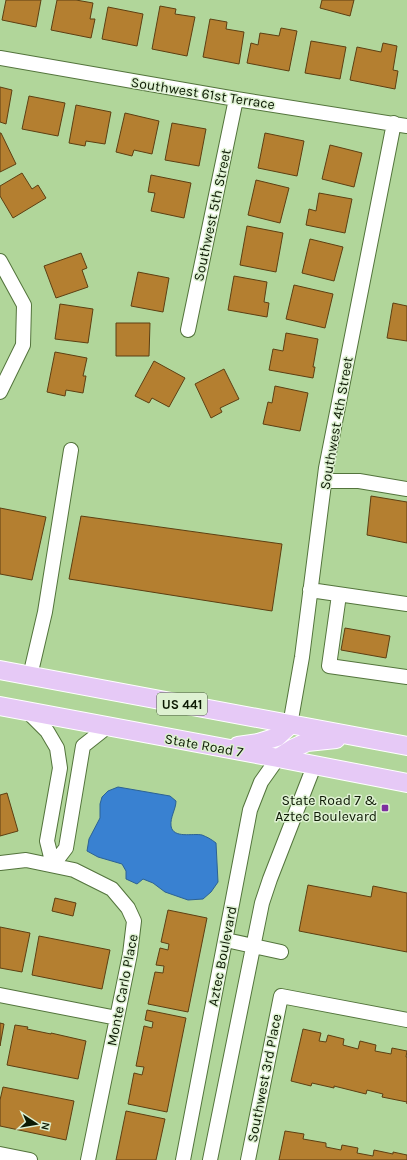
<svg xmlns="http://www.w3.org/2000/svg" width="407" height="1160" viewBox="0 0 407 1160" font-family="Karla,sans-serif">
	<style>
		.water { fill: #3981d1; stroke: #2c6294 }
		.building { fill: #b47f30; stroke: #5d3f12 }
		.lines { fill: none; stroke-linecap: round; stroke-linejoin: round }
		.minor-casing { stroke: #53743c; stroke-width: 16 }
		.major-casing { stroke: #fff; stroke-width: 20 }
		.minor { stroke: #fff; stroke-width: 14 }
		.major { stroke: #e6c9f6; stroke-width: 18 }
		.poi-dot { fill: #7d2f9f; stroke: #def1d2; stroke-width: 1.5 }
		.labels { text-anchor: middle; stroke-width: 3; stroke-linejoin: round; paint-order: stroke }
		.shield { fill: #def1d2; stroke: #4c5a42; stroke-width: 1 }
		.shield-label { font-size: 13px; font-weight: bold; fill: #0d1a04 }
		.street-label { font-size: 14px; fill: #0d1a04; stroke: #def1d2 }
		.poi-label { font-size: 14px; fill: #0d1a04; stroke: #def1d2; text-anchor: end }
	</style>
	<rect width="100%" height="100%" fill="#b1d69a"/>
	<path class="water" d="M118,787L170,796L176,801C176,809 170,817 171,826C173,839 193,833 202,835C207,837 211,839 216,843L218,882L211,892L203,899L188,900L165,892L153,883L143,879L137,884L126,879V871L122,864L98,857L87,851L89,839L100,818V804L102,797L108,791Z"/>
	<path class="building" d="M6,0H41L36,27L2,20Z
		M57,0H76L93,3L90,19H95L91,38L51,30Z
		M322,0H354L350,16L320,8Z
		M160,6L176,9L175,14L195,17L187,56L152,49Z
		M108,7L143,14L137,46L102,39Z
		M210,19L227,22L226,29L244,32L239,64L203,57Z
		M281,28L297,31L289,71L247,63L251,43L258,45L260,33L279,36Z
		M311,41L346,47L340,79L305,73Z
		M383,43L397,46L393,70L398,71L395,89L350,80L357,47L381,52Z
		M0,87L12,90L6,124L0,122Z
		M29,96L65,103L58,136L22,129Z
		M76,105L111,112L105,144L86,141L85,146L69,143Z
		M125,113L159,121L152,154L134,150L132,156L116,152Z
		M172,123L206,129L199,166L165,160Z
		M0,133H1L16,164L0,172Z
		M265,133L304,141L297,176L258,168Z
		M330,145L362,153L354,187L322,179Z
		M22,173L32,189L38,185L46,198L13,218L0,196V186Z
		M151,175L191,183L184,218L151,211L155,193L148,192Z
		M256,180L289,188L280,223L248,215Z
		M319,193L352,199L345,233L306,225L309,209L316,211Z
		M247,226L283,233L276,272L240,265Z
		M310,239L343,247L334,281L302,273Z
		M81,253L87,268L82,270L88,287L56,298L44,266Z
		M138,272L169,278L163,312L131,306Z
		M234,276L267,282L264,302L269,303L267,317L228,310Z
		M294,285L333,294L325,328L286,319Z
		M393,303L407,306V341L387,338Z
		M60,304L93,309L88,343L55,339Z
		M116,323H150L149,356H116Z
		M286,333L318,339L313,367H315L313,378L269,370L273,349L283,351Z
		M55,352L87,358L83,376H86L83,393L66,390L65,396L47,392Z
		M154,361L185,378L169,407L152,398L149,403L135,396Z
		M224,369L239,399L220,408L222,412L211,418L195,384Z
		M275,386L308,393L300,431L263,424L268,402L272,403Z
		M371,496L407,502V543L367,535Z
		M0,508L46,517L32,580L0,574Z
		M81,516L282,544L272,611L69,579Z
		M345,628L390,636L386,658L341,650Z
		M7,793L18,831L0,836V795Z
		M308,885L371,897L373,886L407,893V952L299,931Z
		M55,898L76,903L73,916L52,911Z
		M168,910L207,918L188,1012L148,1004L155,972L163,973L164,966L156,965L160,948L168,950L169,944L161,942Z
		M0,927L30,933L22,972L0,968Z
		M39,936L110,950L102,989L32,975Z
		M147,1010L186,1018L167,1112L128,1104L134,1073L142,1075L144,1067L136,1066L144,1026L152,1028L153,1022L145,1020Z
		M0,1023L4,1024L0,1046Z
		M15,1025L28,1027L27,1029L51,1034V1033L86,1041L78,1079L7,1065Z
		M303,1029L321,1033L319,1041L326,1042L328,1035L344,1039L343,1045L358,1049L360,1041L376,1045L375,1051L391,1054L392,1048L407,1051L406,1057H407V1104V1102L382,1097L383,1094L367,1090L366,1094L334,1086V1088L312,1083L311,1086L291,1081Z
		M3,1087L74,1101L66,1140L0,1126V1100Z
		M126,1111L165,1119L156,1160H116Z
		M285,1131L304,1134L303,1139L326,1143V1147L341,1150L342,1145L358,1148L357,1153L373,1156L374,1150L393,1154V1152L407,1155V1160H279Z"/>
	<g class="lines">
		<g class="minor-casing">
			<path id="minor" d="M0,58L236,99L407,126
				M0,261L24,305L23,345L0,392
				M188,330L236,99
				M325,481H359L407,489
				M310,590L407,604
				M339,595L329,666L407,677
				M30,676L45,612L71,450
				M27,711L47,731L57,748L60,768L47,841L53,865
				M290,725L302,657L326,468L394,123
				M0,863L26,860L74,870L112,889L128,908L134,921L130,954L88,1160
				M53,865L66,848L83,746L107,727
				M226,940L281,952
				M0,995L117,1018
				M0,1154L30,1160
				M183,1160L250,810L261,782L278,758
				M210,1160L262,903L270,879L314,766
				M248,1160L281,996L407,1020"/>
		</g>
		<g class="major-casing">
			<path id="major" d="M0,670L407,746
				M0,706L278,758L407,783
				M238,746L258,743L277,737L290,725
				M278,758L292,749L307,742L336,739"/>
		</g>
		<use href="#minor" class="minor"/>
		<use href="#major" class="major"/>
	</g>
	<rect class="poi-dot" x="381" y="804" width="8" height="8" rx="2"/>
	<g class="labels">
		<rect class="shield" x="157" y="693" width="50" height="22" rx="3"/>
		<g class="shield-label">
			<text x="182" y="709">US 441</text>
		</g>
		<g class="street-label">
			<text transform="translate(203 93) rotate(9)" y="5">Southwest 61st Terrace</text>
			<text transform="translate(212 215) rotate(-78)" y="5">Southwest 5th Street</text>
			<text transform="translate(336 423) rotate(-80)" y="5">Southwest 4th Street</text>
			<text transform="translate(204 745) rotate(10)" y="5">State Road 7</text>
			<text transform="translate(222 956) rotate(-79)" y="5">Aztec Boulevard</text>
			<text transform="translate(122 990) rotate(-79)" y="5">Monte Carlo Place</text>
			<text transform="translate(264 1078) rotate(-79)" y="5">Southwest 3rd Place</text>
		</g>
		<g class="poi-label">
			<text x="377" y="805">State Road 7 &amp;<tspan x="377" dy="16">Aztec Boulevard</tspan></text>
		</g>
	</g>
	<g transform="translate(36 1124) rotate(102)" stroke="#def1d2" stroke-width="3" paint-order="stroke">
	<path d="M0-3L7 15L0 10L-7 15Z" fill="#0d1a04"/>
	<text y="-6" font-size="11" font-weight="bold" text-anchor="middle" fill="#0d1a04">N</text>
	</g>
</svg>
